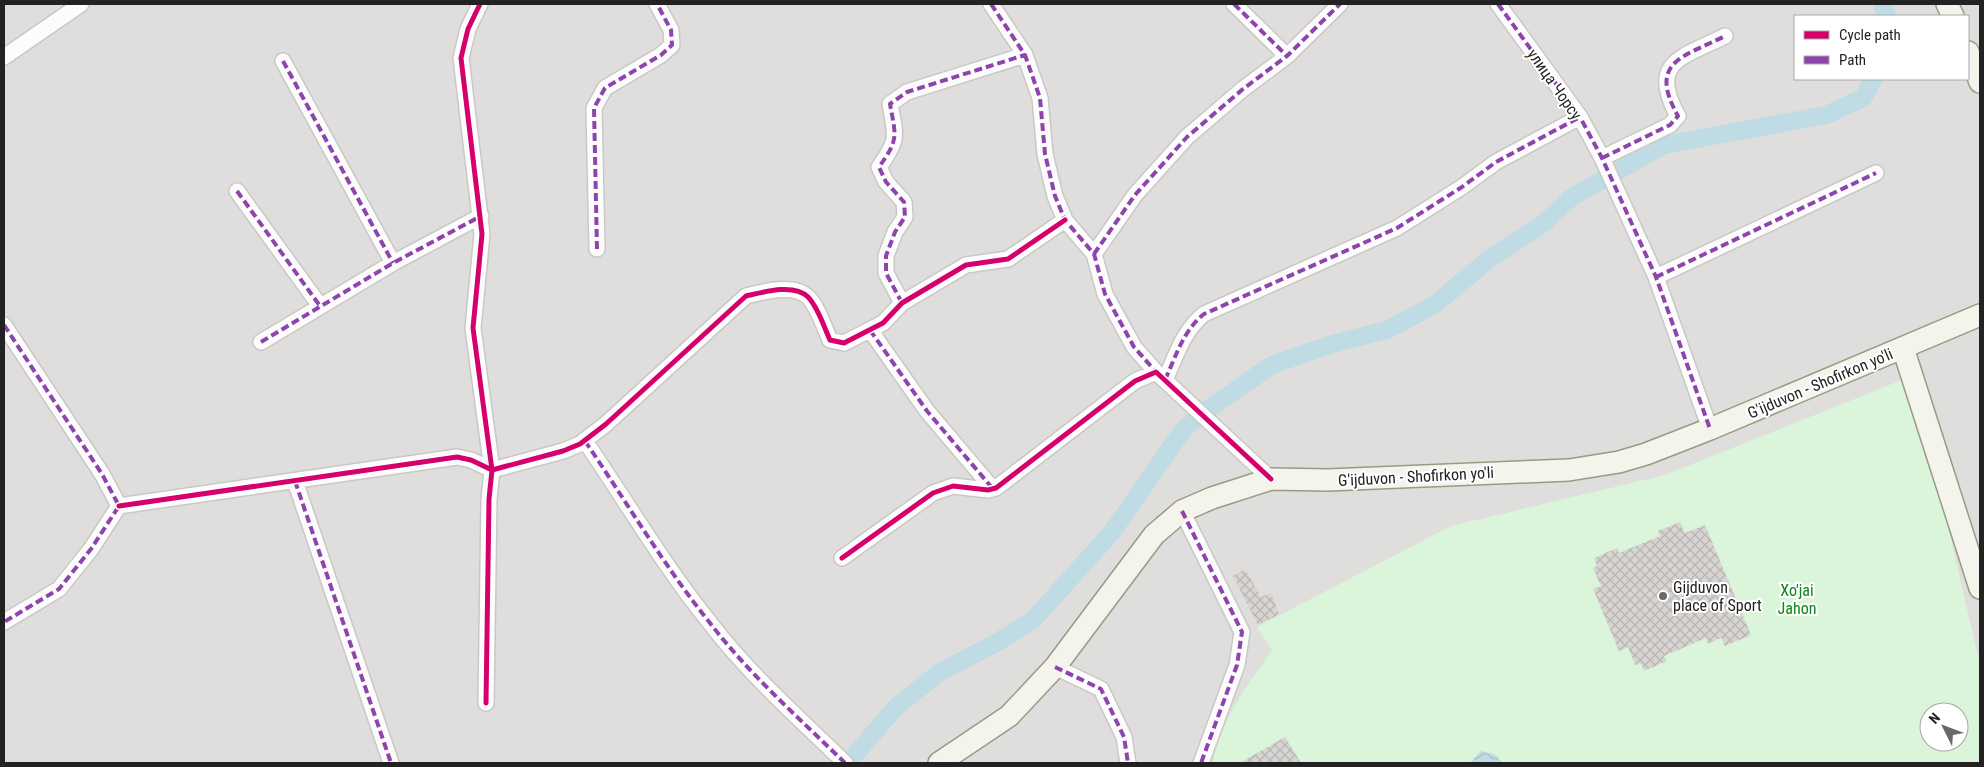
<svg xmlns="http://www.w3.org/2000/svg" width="1984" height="767" viewBox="0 0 1984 767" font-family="'Roboto Condensed',sans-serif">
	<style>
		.residential { fill: #dfdedc; fill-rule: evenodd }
		.park { fill: #daf5da; fill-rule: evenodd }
		.water { fill: url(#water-waves) }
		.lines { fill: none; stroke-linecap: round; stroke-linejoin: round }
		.canal { stroke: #bfdbe3; stroke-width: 18 }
		.building { fill: url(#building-cross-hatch) }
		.street-casing { stroke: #c9c8c7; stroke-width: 18 }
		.secondary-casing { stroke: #999a82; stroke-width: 24 }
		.street { stroke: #fdfcfc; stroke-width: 15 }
		.secondary { stroke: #f4f4ed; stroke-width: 21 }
		.quiet { stroke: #8e44ad; stroke-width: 4; stroke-dasharray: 8 4; stroke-linecap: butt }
		.cycleway-casing { stroke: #fff; stroke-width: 8 }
		.cycleway { stroke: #d6006c; stroke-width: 5 }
		.poi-dot { fill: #6a6968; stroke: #fff; stroke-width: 2 }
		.labels { text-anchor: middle; stroke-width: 4; stroke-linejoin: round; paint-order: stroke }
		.street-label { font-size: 16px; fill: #222; stroke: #fff }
		.poi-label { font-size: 16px; fill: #222; stroke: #fff; text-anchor: start }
		.park-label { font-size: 16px; fill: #0c8416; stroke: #fff }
	</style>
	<defs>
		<pattern id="water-waves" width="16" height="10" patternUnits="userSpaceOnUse" patternTransform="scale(1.25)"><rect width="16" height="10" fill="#bfdbe3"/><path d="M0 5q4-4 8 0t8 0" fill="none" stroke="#a4bcc2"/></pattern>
		<pattern id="building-cross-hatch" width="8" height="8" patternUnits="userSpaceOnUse" patternTransform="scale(1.25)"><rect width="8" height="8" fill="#d7d4d2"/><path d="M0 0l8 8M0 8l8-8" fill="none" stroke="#b8b6b4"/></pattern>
	</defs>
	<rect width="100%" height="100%" fill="#f0eeeb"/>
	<path class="residential" d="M4,4H1980V763H4ZM1795,16H1968V79H1795ZM1929,712H1959V742H1929Z"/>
	<path class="park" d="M1902,380L1944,509L1980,665V763H1213C1219,721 1249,684 1272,650L1257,627L1451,526L1665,475ZM1929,712H1959V742H1929Z"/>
	<path class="water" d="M1481,751L1494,754L1503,763H1470Z"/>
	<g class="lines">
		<path class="canal" d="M1882,4L1887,16
			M848,763L896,707L940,672L996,643L1033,620L1112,532L1183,430L1204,412L1272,365L1332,344L1387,330L1434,305L1488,260L1544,223L1572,197L1664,145L1826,115L1863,98L1874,79"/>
	</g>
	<path class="building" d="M1680,522L1685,533L1705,525L1751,635L1725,646L1721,638L1708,644L1706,638L1664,656L1667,661L1644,671L1641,663L1635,665L1628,647L1619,651L1593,589L1601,586L1593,568L1597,566L1594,558L1617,548L1619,553L1660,536L1658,531Z
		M1245,569L1261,597L1271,593L1279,614L1258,625L1233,576Z
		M1285,737L1301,763H1240Z"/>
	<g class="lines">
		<g class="street-casing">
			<path id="street" d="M480,4L468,29L461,58L482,234L473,328L492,470L563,451L580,444L606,424L746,296C763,292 794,283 808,297C818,307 824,327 830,340L844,343L883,323L902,303L966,265L1008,259L1065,220
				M991,4L1025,55L1040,98L1045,154L1055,196L1065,220L1094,254L1105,294L1134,347L1156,372
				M1234,4L1287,56
				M1498,4L1580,117L1602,158L1656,277L1710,429
				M4,57L81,4
				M283,61L393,263
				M1602,158L1670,125L1678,116C1647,61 1684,57 1725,36
				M237,191L320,306
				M597,249L594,108L605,88L661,55L672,45L671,30L657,4
				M1094,254L1135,195L1187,137L1243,89L1287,56L1340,4
				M1656,277L1876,173
				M902,303L886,273V256L895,232L905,217L904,202L886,182L879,167C899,139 896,137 890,104L907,92L1025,55
				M4,325L102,474L119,506L91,549L59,589L4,622
				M870,330L927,411L993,489
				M261,342L393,263L481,216
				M1165,380C1176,356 1183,331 1204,314L1397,228L1462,187L1496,162L1580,117
				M585,441C626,501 664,566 710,623C749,674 799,718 845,763
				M295,481L391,763
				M119,506L457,457L471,460L492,470L489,499L486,703
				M1182,511L1242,632L1237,665L1201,763
				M842,558L933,493L953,486L988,490L996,488L1135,381L1156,372L1271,479
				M1055,667L1101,689L1124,737L1128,763"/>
		</g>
		<g class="secondary-casing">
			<path id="secondary" d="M1947,4L1953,16
				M1968,52L1980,82
				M1903,348L1980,588
				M939,763L1009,716L1055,667L1154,535L1182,511L1212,498L1271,479L1328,480L1569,470L1619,462L1646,454L1710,429L1980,315"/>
		</g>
		<use href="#street" class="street"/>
		<use href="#secondary" class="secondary"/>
		<path class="quiet" d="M991,4L1025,55L1040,98L1045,154L1055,196L1065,220L1094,254L1105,294L1134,347L1156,372
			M1234,4L1287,56
			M1498,4L1580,117L1602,158L1656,277L1710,429
			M283,61L393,263
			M1602,158L1670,125L1678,116C1647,61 1684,57 1725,36
			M237,191L320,306
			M597,249L594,108L605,88L661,55L672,45L671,30L657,4
			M1094,254L1135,195L1187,137L1243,89L1287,56L1340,4
			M1656,277L1876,173
			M902,303L886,273V256L895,232L905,217L904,202L886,182L879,167C899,139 896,137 890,104L907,92L1025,55
			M4,325L102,474L119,506L91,549L59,589L4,622
			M870,330L927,411L993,489
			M261,342L393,263L481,216
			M1165,380C1176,356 1183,331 1204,314L1397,228L1462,187L1496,162L1580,117
			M585,441C626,501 664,566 710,623C749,674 799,718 845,763
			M295,481L391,763
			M1182,511L1242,632L1237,665L1201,763
			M1055,667L1101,689L1124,737L1128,763"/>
		<g class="cycleway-casing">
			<path id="cycleway" d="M480,4L468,29L461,58L482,234L473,328L492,470L563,451L580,444L606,424L746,296C763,292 794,283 808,297C818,307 824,327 830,340L844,343L883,323L902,303L966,265L1008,259L1065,220
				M119,506L457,457L471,460L492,470L489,499L486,703
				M842,558L933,493L953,486L988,490L996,488L1135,381L1156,372L1271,479"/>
		</g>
		<use href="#cycleway" class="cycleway"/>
	</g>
	<circle class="poi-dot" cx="1663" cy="596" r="5"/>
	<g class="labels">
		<g class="street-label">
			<text transform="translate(1555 84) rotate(55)" y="6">улица Чорсу</text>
			<text transform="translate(1820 383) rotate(-23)" y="6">G'ijduvon - Shofirkon yo'li</text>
			<text transform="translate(1416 476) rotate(-3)" y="6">G'ijduvon - Shofirkon yo'li</text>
		</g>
		<g class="poi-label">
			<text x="1673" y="593">Gijduvon<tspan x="1673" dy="18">place of Sport</tspan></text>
		</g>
		<g class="park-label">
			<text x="1797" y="596">Xo'jai<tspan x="1797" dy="18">Jahon</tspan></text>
		</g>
	</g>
	<rect width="1984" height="767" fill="none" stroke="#222222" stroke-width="10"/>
	<rect x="1794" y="15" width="175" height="65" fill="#ffffff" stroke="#a7a7a7"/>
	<rect x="1804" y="31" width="25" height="8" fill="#d6006c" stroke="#a7a7a7"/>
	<text x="1839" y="40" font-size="15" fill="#222222">Cycle path</text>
	<rect x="1804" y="56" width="25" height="8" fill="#8e44ad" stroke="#a7a7a7"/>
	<text x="1839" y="65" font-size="15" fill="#222222">Path</text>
	<g transform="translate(1944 727) rotate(312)"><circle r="24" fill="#ffffff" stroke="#a7a7a7"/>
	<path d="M0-4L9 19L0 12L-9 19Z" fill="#6a6968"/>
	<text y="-8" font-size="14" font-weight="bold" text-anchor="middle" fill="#222222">N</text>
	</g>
</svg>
